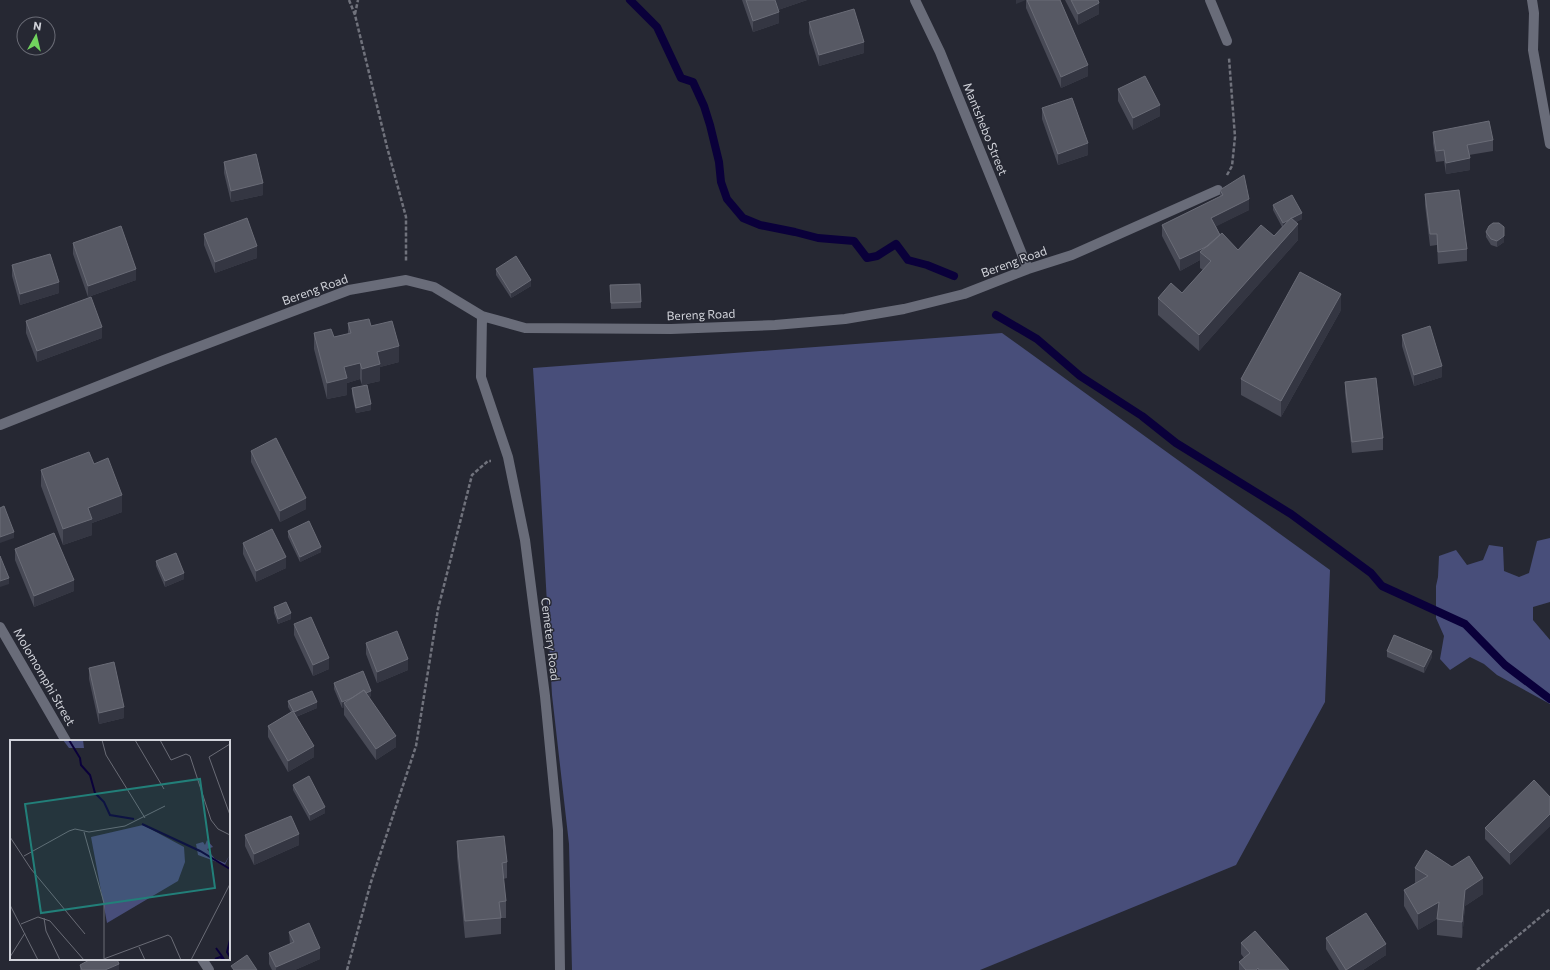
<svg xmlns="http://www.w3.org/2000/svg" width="1550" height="970" viewBox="0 0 1550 970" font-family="Commissioner,sans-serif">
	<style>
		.green { fill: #484e7a }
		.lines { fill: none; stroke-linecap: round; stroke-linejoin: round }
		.stream { stroke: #0a003a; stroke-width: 8 }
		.path { stroke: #70727c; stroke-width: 2.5; stroke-dasharray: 4 2; stroke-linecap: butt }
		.minor { stroke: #696c79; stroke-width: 10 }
		.wall { fill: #484a56 }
		.shaded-wall { fill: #343642 }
		.building { fill: #575964; stroke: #6a6c77 }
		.labels { text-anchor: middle; stroke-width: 3; stroke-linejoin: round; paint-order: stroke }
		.street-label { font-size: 12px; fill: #d1d3da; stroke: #262833 }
		.inset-river { fill: none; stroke: #0a003a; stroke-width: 2 }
		.inset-road { fill: none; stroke: #6a6c76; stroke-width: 1 }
		.view { fill: #227f79; fill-opacity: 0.15; stroke: #227f79; stroke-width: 2 }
		.inset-edge { fill: none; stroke: #d1d3da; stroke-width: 2 }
	</style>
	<rect width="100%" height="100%" fill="#262833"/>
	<path class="green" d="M1002,333L1330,570L1325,702L1236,865L980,970H572L569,844L552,695L540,477L533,368Z
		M1550,538V602L1533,607V620L1550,640V704L1497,675L1484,664L1470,657L1450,670L1440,659L1444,636L1436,618V586L1438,577L1439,556L1456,550L1467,565L1483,560L1489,545L1503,547L1504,571L1519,577L1529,573L1537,541Z"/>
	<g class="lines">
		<path class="stream" d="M630,0L657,27L681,78L693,82L704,106L710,125L719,162L721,182L727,199L743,218L760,225L795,232L818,238L854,241L867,258L877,256L896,244L908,260L927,265L954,276
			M996,315L1037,339L1080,376L1142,416L1176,443L1291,514L1371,573L1382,586L1465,624L1505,665L1550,699"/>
		<path class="path" d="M349,0L355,15L387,147L406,217V261
			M355,14L358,0
			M1227,175L1232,166L1235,137L1229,58
			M347,970L371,882L416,746L438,609L472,475L488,461H491
			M1477,970L1550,909"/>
		<path class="minor" d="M915,0L940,52L1028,269
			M1210,0L1227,41
			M1532,0L1534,13L1533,50L1550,144
			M482,316L481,377L508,457L525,540L545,696L558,830L560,970
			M0,425L164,360L349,290L406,280L434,287L482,316L525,328L671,329L775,325L845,319L904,309L964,294L1028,269L1072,255L1218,190
			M0,627L66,741
			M202,959L209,970"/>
	</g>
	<path class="wall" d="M742,0H807L778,10L779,23L753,32Z
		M1026,0H1060L1088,76L1061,88L1026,8Z
		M1065,0H1098L1099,14L1078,25Z
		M809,22L864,53L819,66L809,33Z
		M1118,89L1160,116L1133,130L1118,101Z
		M1042,108L1088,155L1058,165L1042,119Z
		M1433,132L1493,140V151L1469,155L1470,170L1446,174L1444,161L1436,162L1433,143Z
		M224,162L263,195L231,202L224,173Z
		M1220,190L1249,210L1216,226L1220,235L1238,250L1274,236L1282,227L1273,210V205L1302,219L1296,222L1298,240L1199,351L1158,315V298L1182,293L1203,270L1200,268V260L1180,271L1162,236V225L1220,197Z
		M1425,194L1467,249V261L1438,264L1437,245L1430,246L1425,205Z
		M1486,232L1504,242L1497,247L1491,245L1486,237Z
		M204,234L257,258L215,273L204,245Z
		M73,243L136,280L88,297L73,254Z
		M12,265L59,293L20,305L12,276Z
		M496,269L531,286L511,298L496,275Z
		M610,285L641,302V308L611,309Z
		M1341,310L1281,417L1241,395V379Z
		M26,321L102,338L37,362L26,333Z
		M348,323L371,326L399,362L380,367V381L362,385L360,379L347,383V395L327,399L314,349V333L334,337L348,334Z
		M1402,335L1442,377L1414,386L1402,346Z
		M1345,382L1383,438V450L1352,453L1345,393Z
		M352,388L371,410L356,413L352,394Z
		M251,451L306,509L280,522L251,462Z
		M94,464L122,512L92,523V535L63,545L41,486V470Z
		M288,531L321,552L300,562L288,537Z
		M243,543L286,568L256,582L243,554Z
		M15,549L74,591L34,607L15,560Z
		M156,561L184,579L165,587L156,566Z
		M274,607L291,619L278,624L274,613Z
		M294,624L329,669L313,676L294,635Z
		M366,643L408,670L377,683L366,654Z
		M1387,651L1432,657L1424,673L1387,657Z
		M89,668L124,718L99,724L89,679Z
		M334,683L371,696L369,697L396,747L376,760L344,715V707L342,708L334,689Z
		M288,701L317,708L296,717L314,757L288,772L268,737V726L291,712L288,707Z
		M293,785L325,813L310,821L293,790Z
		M1550,797V826L1510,865L1485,839V828Z
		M245,835L299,845L254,865L245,846Z
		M457,841L507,862V878L503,879L506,901V918H501V934L465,938L457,857Z
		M1415,868L1483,894L1465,906L1462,938L1437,935V919L1418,930L1404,906V890L1415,883Z
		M289,932L320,959L295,970H272L269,964V953L290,944Z
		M1326,938L1386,955L1363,970H1339L1326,949Z
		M1241,943L1289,970H1239V962L1244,958L1241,954Z
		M80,965L119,970H80Z"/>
	<path class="shaded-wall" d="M775,0H807L775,11Z
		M1016,0H1026L1016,4Z
		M1099,3V14L1078,25V14Z
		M779,12V23L753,32V21Z
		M864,42V53L819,66V55Z
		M1088,65V76L1061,88V77Z
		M1160,105V116L1133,130V118Z
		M1088,143V155L1058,165V154Z
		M1470,158V170L1446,174V163Z
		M263,183V195L231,202V191Z
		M1249,199V210L1211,229V218Z
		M1302,213V219L1283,229V223Z
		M1298,224V240L1199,351V335Z
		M1504,236V242L1497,247V241Z
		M1222,238L1200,252V260L1180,271V259Z
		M257,246V258L215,273V262Z
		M136,269V280L88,297V286Z
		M531,280V286L511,298V293Z
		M59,282V293L20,305V294Z
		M1341,294V310L1281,417V401Z
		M102,327V338L37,362V351Z
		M399,346V362L380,367V381L362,385V369L377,352Z
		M360,363V379L347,383V395L327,399V383L344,367Z
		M1442,366V377L1414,386V375Z
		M371,404V410L356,413V408Z
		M122,495V512L92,523V535L63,545V529L88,508Z
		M306,498V509L280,522V511Z
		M14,532V538L0,543V537Z
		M321,547V552L300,562V557Z
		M286,557V568L256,582V571Z
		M184,573V579L165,587V581Z
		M9,578V584L0,587V581Z
		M74,580V591L34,607V596Z
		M291,613V619L278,624V619Z
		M1432,651V657L1424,673V667Z
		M329,658V669L313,676V665Z
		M408,659V670L377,683V672Z
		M371,691V696L346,706L344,703V707L342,708V702Z
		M317,702V708L293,718V712Z
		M124,707V718L99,724V713Z
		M396,736V747L376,760V749Z
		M314,746V757L288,772V761Z
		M325,807V813L310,821V815Z
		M1550,814V826L1510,865V853Z
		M299,834V845L254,865V854Z
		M1483,878V894L1465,906L1462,938V922L1465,890Z
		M1439,902V918L1418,930V914Z
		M1386,944V955L1363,970H1346Z
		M320,948V959L295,970H276V967Z
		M119,964V970H105Z"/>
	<path class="building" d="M746,0H775L779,12L753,21Z
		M1027,0H1060L1088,65L1061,77Z
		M1071,0H1098L1099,3L1078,14Z
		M854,9L864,42L819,55L809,22Z
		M1145,76L1160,105L1133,118L1118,89Z
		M1072,98L1088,143L1058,154L1042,108Z
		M1489,121L1493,140L1467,145L1470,158L1446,163L1444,150L1436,151L1433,132Z
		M256,154L263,183L231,191L224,162Z
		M1244,175L1249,199L1211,218L1220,235L1208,246L1180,259L1162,225L1223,195L1220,190Z
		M1459,190L1467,249L1438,252L1437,234H1430L1425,194Z
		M1292,195L1302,213L1292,218H1291L1289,220L1283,223L1273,205Z
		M247,218L257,246L215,262L204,234Z
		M1291,218L1298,224L1199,335L1158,298L1171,283L1182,293L1211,261L1200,252L1222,233L1238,250L1261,225L1274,236Z
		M1493,223H1499L1504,227V236L1497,241L1491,239L1486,232L1489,226Z
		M121,226L136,269L88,286L73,243Z
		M50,254L59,282L20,294L12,265Z
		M516,256L531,280L511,293L496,269Z
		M1300,272L1341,294L1281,401L1241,379Z
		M640,284L641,302L611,303L610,285Z
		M91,297L102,327L37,351L26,321Z
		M369,319L371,326L392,321L399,346L377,352L380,364L362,369L360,363L344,367L347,378L327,383L314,333L331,329L334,337L351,333L348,323Z
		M1430,326L1442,366L1414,375L1402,335Z
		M1376,378L1383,438L1352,442L1345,382Z
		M367,385L371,404L356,408L352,388Z
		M276,438L306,498L280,511L251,451Z
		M89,452L94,464L108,458L122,495L88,508L92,519L63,529L41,470Z
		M4,506L14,532L0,537V508Z
		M309,521L321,547L300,557L288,531Z
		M272,529L286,557L256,571L243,543Z
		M54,533L74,580L34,596L15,549Z
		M176,553L184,573L165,581L156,561Z
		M0,556L9,578L0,581Z
		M286,602L291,613L278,619L274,607Z
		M311,617L329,658L313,665L294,624Z
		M397,631L408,659L377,672L366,643Z
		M1394,635L1432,651L1424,667L1387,651Z
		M114,662L124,707L99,713L89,668Z
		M363,671L371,691L366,693L364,690L352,698L342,702L334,683Z
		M364,690L396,736L376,749L344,703Z
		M312,691L317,702L294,712L288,701Z
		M293,711L314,746L288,761L268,726Z
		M309,776L325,807L310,815L293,785Z
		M1534,780L1550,797V814L1510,853L1485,828Z
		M291,816L299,834L254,854L245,835Z
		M504,836L507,862L502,863L506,901L499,902L501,918L465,921L457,841Z
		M1426,850L1452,867L1469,856L1483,878L1465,890L1462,922L1437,919L1439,902L1418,914L1404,890L1428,876L1415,868Z
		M1366,913L1386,944L1346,970L1326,938Z
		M309,923L320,948L276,967L269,953L294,942L289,932Z
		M1255,931L1289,970H1259L1258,968L1256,970H1246L1239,962L1250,953L1241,943Z
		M247,955L257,970H234L231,966Z
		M91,959H117L119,964L105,970H82L80,965Z"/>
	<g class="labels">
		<g class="street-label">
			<text transform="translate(985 129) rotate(68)" y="4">Mantshebo Street</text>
			<text transform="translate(1014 262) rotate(-20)" y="4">Bereng Road</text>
			<text transform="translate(315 290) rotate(-20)" y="4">Bereng Road</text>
			<text transform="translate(701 315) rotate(-2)" y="4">Bereng Road</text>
			<text transform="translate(550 639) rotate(83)" y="4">Cemetery Road</text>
			<text transform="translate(44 677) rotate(60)" y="4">Molomomphi Street</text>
		</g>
	</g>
	<g transform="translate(10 740)">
		<rect width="220" height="220" fill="#262833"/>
		<path d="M53,0H73L74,8H59ZM133,85L174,107L175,122L168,141L97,183L81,97ZM197,100L203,107L197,109L205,119L215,123L219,116L215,125L188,115L186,104L193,102L195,105Z" fill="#484e7a"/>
		<path class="inset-river" d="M59,0L70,18L71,25L80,35L85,53L94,62L100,75L124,79M132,84L190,111L220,129M220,200L217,212L220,217M205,219L210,217L214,219L206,208"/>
		<path class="inset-road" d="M92,0L96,15L135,78M125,0L154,49M150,0L161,20L176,14L180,16L201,80L208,89L220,95M220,4L199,17L220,75M74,92L94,163V218M0,97L21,129L75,194M14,116L59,91L65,89L79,92L115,86L155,66M0,165L28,220M34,178L36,191L50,220M11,184L28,177L40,181L74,220M129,207L135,220M0,217L15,193M91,220L158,195L161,197L171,220M181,220L220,144"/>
		<path class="view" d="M190,39L205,148L31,173L15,64Z"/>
		<rect width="220" height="220" class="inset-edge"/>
	</g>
	<g transform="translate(36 36) rotate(8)"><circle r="19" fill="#262833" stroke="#6a6c76"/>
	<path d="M0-3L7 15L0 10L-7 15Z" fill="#71d35e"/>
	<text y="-6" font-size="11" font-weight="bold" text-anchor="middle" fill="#d1d3da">N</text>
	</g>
</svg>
